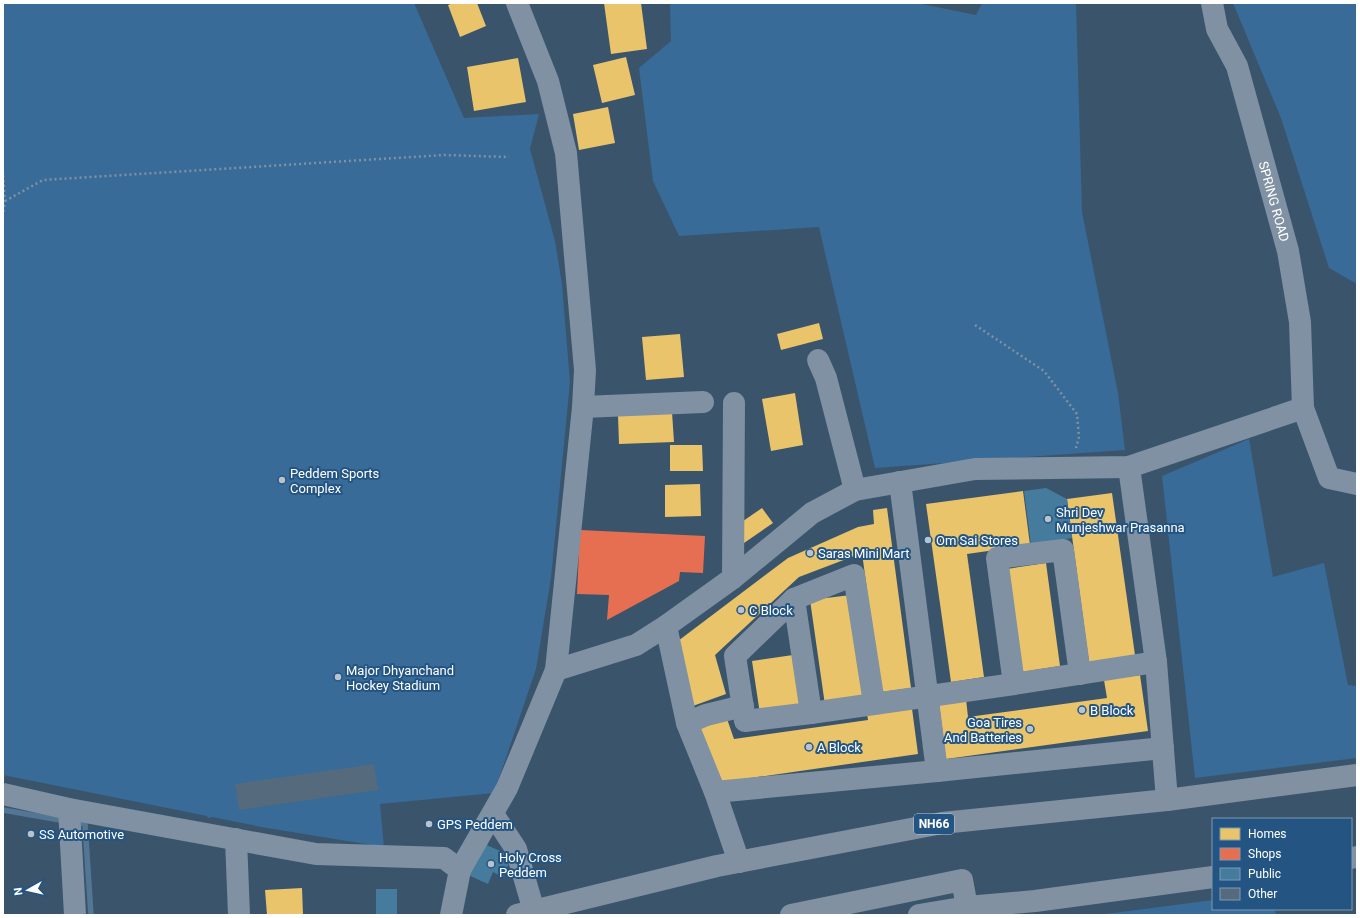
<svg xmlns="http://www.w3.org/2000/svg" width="1360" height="918" viewBox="0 0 1360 918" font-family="Roboto,sans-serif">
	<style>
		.green { fill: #386b98 }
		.homes { fill: #e9c46a }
		.shops { fill: #e76f51 }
		.public { fill: #457b9d }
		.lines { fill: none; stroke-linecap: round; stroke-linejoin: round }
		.stream { stroke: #537695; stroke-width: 5.5 }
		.building { fill: #556a7d }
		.path { stroke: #7f91a2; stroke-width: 2.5; stroke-dasharray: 2 3; stroke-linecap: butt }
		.minor { stroke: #7f91a2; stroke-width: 22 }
		.highway { stroke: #8191a2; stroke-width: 22 }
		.poi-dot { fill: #bac3cc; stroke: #245582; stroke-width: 1.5 }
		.labels { text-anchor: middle; stroke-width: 4; stroke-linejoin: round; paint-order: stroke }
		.shield { fill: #245582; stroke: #bdccda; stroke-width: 1 }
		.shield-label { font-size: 12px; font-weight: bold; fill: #fff }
		.street-label { font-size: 13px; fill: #fff; stroke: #245582 }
		.poi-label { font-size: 13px; fill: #fff; stroke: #245582; text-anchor: start }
	</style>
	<rect width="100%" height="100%" fill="#3a546c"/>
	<path class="green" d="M3,3H414L464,118L539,114L530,149L555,241L562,284L570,382L551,578L536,669L494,793L380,804L384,847L267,828L212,817L208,818L207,816L3,775Z
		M670,3H917L976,15L982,3H1076L1082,212L1118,393L1125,450L875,468L819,227L679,236L653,181L639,68L671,41Z
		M1233,3H1357V284L1329,268L1281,118Z
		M1249,439L1273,577L1324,563L1348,685L1357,686V758L1195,778L1162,476Z
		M1213,900V909H1275L1276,915H1098Z"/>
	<path class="homes" d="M453,3H477L486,26L460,37L448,5Z
		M604,3H641L647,49L611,54Z
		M626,57L635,95L602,103L593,65Z
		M518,58L526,102L474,111L467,67Z
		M608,107L615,143L579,150L573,114Z
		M819,323L823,339L781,350L777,334Z
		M680,334L684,377L646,380L642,337Z
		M795,393L803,445L771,451L762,399Z
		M672,412L674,442L619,444L618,415Z
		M670,445H702L703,471H670Z
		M700,484L701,516L665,517V485Z
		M1023,491L1030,545L967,554L984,677L951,682L926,504Z
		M1112,493L1135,655L1089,662L1067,499Z
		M762,508L773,523L744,543L733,528Z
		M887,508L911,688L881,692L862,553L799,577L715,655L726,694L690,707L674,644L788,558L858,527L874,524L873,510Z
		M1046,563L1060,666L1021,672L1007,569Z
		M851,595L866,699L825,705L810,600Z
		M793,655L800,709L760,714L752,661Z
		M1140,675L1148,731L946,759L939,703L966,699L968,717L1107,698L1104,680Z
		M911,701L918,754L716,783L695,729L726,716L734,739L868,720L866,707Z
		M302,888L303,915H267L265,890Z"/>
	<path class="shops" d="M580,530L705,536L703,573L680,572L679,581L607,620L609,595L577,594Z"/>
	<path class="public" d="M1046,488L1067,499L1072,538L1031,545L1024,491Z
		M482,843L512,856L503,877L493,872L488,884L468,875Z
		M376,889H397V915H376Z"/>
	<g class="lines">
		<path class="stream" d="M3,810L66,821
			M74,822L85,824L91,915"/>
	</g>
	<path class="building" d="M374,764L378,790L239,810L235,784Z"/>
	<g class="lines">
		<path class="path" d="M3,175L5,201L3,214
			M5,201L43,180L444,155L509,157
			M975,325L1044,371L1077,414L1079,437L1076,448"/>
		<g class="minor">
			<path d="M517,3L548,81L566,153L585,370L583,407L556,670"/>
			<path id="s1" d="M1212,3L1217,29L1237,66L1288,251L1300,322L1303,408"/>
			<path d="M818,360L826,378L855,490"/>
			<path d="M583,407L703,402"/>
			<path d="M1129,467L1156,662L1167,800"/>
			<path d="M900,482L937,771"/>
			<path d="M733,578L734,403"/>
			<path d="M794,599L811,713"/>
			<path d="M666,626L687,723L715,792L739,862"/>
			<path d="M1080,674L1063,550L997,558L1014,684L1156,662"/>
			<path d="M874,703L854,575L794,599L735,656L745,721L811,713L1014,684"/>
			<path d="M687,723L706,715L743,706"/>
			<path d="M715,792L937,771L1163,748"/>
			<path d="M3,794L69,809L316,854L444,858L460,870L451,915"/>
			<path d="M69,809L75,915"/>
			<path d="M493,814L516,849L534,911"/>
			<path d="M236,839L239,915"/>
			<path d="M460,870L507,788L556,670L636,645L666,626L733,578L812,513L855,490L975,469L1129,467L1303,408L1329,478L1357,484"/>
			<path d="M919,915L967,907"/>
		</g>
		<path class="highway" d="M1351,858L1357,857
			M517,915L717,866L942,823L1167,800L1357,775
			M791,915L962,880L967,907L1035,901L1213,877"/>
	</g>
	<g class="poi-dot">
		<circle cx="282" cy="480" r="4"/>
		<circle cx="1048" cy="519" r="4"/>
		<circle cx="928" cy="540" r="4"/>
		<circle cx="810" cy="553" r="4"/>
		<circle cx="741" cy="610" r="4"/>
		<circle cx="338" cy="677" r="4"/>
		<circle cx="1082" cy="710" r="4"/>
		<circle cx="1030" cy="729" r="4"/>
		<circle cx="809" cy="747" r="4"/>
		<circle cx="429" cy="824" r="4"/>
		<circle cx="31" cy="834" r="4"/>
		<circle cx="491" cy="864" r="4"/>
	</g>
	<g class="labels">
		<rect class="shield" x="914" y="814" width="40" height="20" rx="3"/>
		<g class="shield-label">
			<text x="934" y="828">NH66</text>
		</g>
		<g class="street-label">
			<text dy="5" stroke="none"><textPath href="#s1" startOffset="209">SPRING ROAD</textPath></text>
		</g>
		<g class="poi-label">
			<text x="290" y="478">Peddem Sports<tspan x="290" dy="15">Complex</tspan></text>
			<text x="1056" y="517">Shri Dev<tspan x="1056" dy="15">Munjeshwar Prasanna</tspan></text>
			<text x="936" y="545">Om Sai Stores</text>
			<text x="818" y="558">Saras Mini Mart</text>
			<text x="749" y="615">C Block</text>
			<text x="346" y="675">Major Dhyanchand<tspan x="346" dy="15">Hockey Stadium</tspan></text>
			<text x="1090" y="715">B Block</text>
			<text x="1022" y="727" text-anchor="end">Goa Tires<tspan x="1022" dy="15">And Batteries</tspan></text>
			<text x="817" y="752">A Block</text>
			<text x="437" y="829">GPS Peddem</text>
			<text x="39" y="839">SS Automotive</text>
			<text x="499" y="862">Holy Cross<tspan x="499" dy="15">Peddem</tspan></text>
		</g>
	</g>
	<rect width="1360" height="918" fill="none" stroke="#ffffff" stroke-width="8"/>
	<rect x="1212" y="818" width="140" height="92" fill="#245582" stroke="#7c99b4"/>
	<rect x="1220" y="828" width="20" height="12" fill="#e9c46a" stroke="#7c99b4"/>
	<text x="1248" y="838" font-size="12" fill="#ffffff">Homes</text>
	<rect x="1220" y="848" width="20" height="12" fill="#e76f51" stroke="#7c99b4"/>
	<text x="1248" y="858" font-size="12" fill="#ffffff">Shops</text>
	<rect x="1220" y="868" width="20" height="12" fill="#457b9d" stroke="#7c99b4"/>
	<text x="1248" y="878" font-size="12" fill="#ffffff">Public</text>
	<rect x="1220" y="888" width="20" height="12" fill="#556a7d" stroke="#7c99b4"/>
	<text x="1248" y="898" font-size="12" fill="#ffffff">Other</text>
	<g transform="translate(28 890) rotate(262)" stroke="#245582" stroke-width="3" paint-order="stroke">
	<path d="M0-3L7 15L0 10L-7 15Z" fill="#ffffff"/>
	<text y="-6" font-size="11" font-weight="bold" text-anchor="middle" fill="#ffffff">N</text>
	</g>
</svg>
